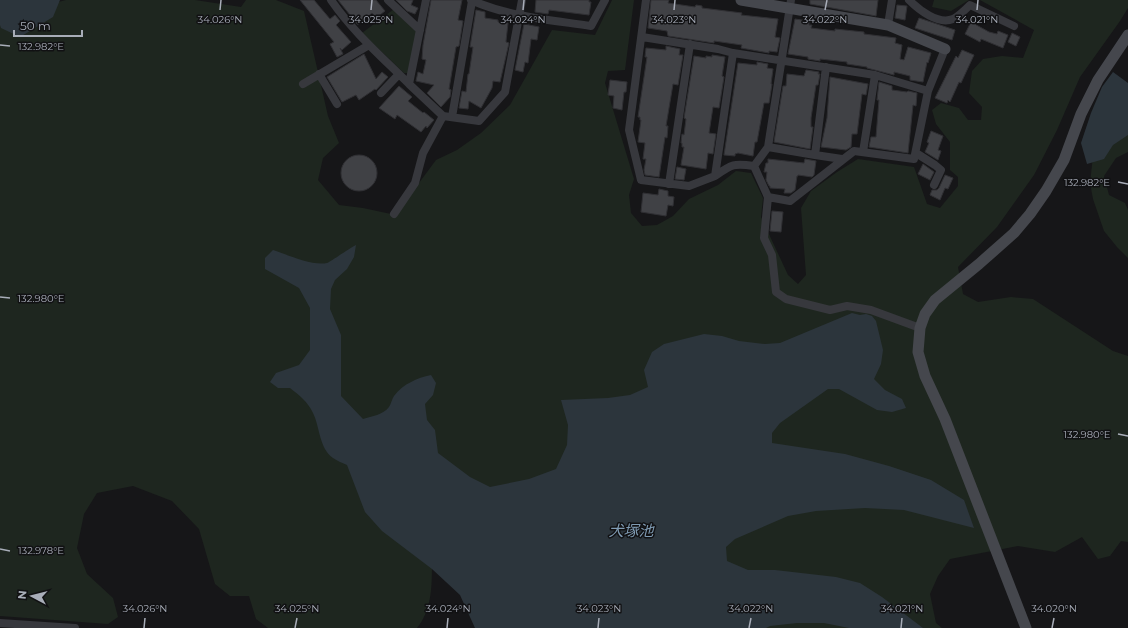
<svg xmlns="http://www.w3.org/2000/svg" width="1128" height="628" viewBox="0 0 1128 628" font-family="Montserrat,'Noto Sans JP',sans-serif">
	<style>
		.green { fill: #1e261f }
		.water { fill: #2c353c }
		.building { fill: #404145; stroke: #303034 }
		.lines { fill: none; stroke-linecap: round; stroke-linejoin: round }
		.street { stroke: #37383d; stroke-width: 8 }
		.secondary { stroke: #45474d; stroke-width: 11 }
		.ticks { fill: none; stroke: #a8adb8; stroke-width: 1.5 }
		.labels { text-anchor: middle; stroke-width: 3; stroke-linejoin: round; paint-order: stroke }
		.water-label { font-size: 15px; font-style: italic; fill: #7f9bb3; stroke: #111113 }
		.ticks-label { font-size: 10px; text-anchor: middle; fill: #a8adb8; stroke: #111113; stroke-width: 3; stroke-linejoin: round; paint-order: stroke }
	</style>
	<rect width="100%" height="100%" fill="#161618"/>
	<path class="green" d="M66,0H195L241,7L246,0H276L304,11L328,116L339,143L323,158L318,180L339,205L363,208L391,214L416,187L436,160L457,150L481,133L510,105L552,30L595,35L612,0H634L625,70L608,71L605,83L634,179L629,195L631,213L642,226L657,225L673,216L689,199L718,185L736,171L751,173L763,198L761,217L788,275L798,284L806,275L801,208L811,191L837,172L858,159L914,167L927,204L940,208L958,186V177L950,170V142L936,124L932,110L941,103L959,108L968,120H981L982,107L969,93L972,71L983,59L1002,56L1023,58L1034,30L980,0H1128V8L1120,21L1080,77L1057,130L1034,175L997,227L958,267L963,294L978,302L1011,297L1033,299L1113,351L1128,356V542L1121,541L1110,556L1098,559L1082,537L1055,552L1018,546L950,559L938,576L930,594L936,623L942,628H633L573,481L432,545C431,572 436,605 417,628H268L256,619L249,596H230L215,584L199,529L172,501L133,486L97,493L84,514L77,548L87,574L113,598L118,617L108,624L0,616V4L16,13Z
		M934,0H969L951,11L932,7Z
		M394,9L415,28L417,33L408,73H404L362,33Z
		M1128,129V152L1116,158L1104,176L1109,195L1125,203L1128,210V258L1117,247L1104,231L1093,199L1090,183L1093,156Z"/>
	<path class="water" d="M0,0H60L53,17L20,37L1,28L0,25Z
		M1113,72L1128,83V135L1113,145L1104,159L1087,164L1081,143L1091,113L1102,87Z
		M356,245L354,257L347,269L335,280L331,289L330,309L341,335V396L363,419C372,416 383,415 389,407C391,404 392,399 394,396C403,384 417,378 431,375L436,383L433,395L425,404L427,420L435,430L438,453L470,477L490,487L529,479L556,469L567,445L568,425L561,400L608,398L630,395L648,387L644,370L652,352L664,344L704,334L722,336L739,341L765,344L780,343L852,313L860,315L866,314L872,316L876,321L883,350L881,364L874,379L885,390L902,399L906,408L892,412L877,410L839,389H828L780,423L772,433V443L845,454L889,466L931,480L964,500L974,528L904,510L865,508L816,511L788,516L735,539L726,547L727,561L748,570H775L836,577L860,583L882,597L923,628H849L824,623H797L770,626L766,628H475L460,595L432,569L382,531L365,512L347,465C343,463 337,461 333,458C319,448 320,427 313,413C308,402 299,395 290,388H278L270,382L276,373L299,365L310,350V308L299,288L265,269V258L273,250C288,255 312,266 327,263C330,262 350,248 356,245Z"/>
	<path class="building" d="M300,0H314L330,19L335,15L340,21L336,25L351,42L342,50L340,48L343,54L337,57L330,44L334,42Z
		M338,0H376L385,11L376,18L372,13L358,25Z
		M396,0H413L411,5L418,8L415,14L407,11Z
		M431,0H462L458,20L463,21L459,46L456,47L449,89L451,90L450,97L441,107L427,93L434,85L416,81L418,72L423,74L426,60L422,59L423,45Z
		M536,0H589V2H591L589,15L549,10L548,14L535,12Z
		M651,0H669L668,3L695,7L696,5L702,6V8L742,13L741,15L778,19L775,37L780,38L777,52L769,51V53L741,48L742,45L714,41V43L668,36L667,31L648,28Z
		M810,0H878L876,16L810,4Z
		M897,5L907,6L905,20L895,18Z
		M476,10L485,12V18L498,20V22L508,23L506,41V42L509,43L500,82L493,81L492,88L481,108L469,101L468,109L459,108L462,91L466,92L468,74H469L473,47H470Z
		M919,18L955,30L952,40L915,28Z
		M795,19L809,21V25H812L811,28L835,31V29L864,32V34L896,38L895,43L902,45L900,59L904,60L908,47L931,53L928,63L927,62L923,82L910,80V76L894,72V75L867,68V67L847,64V62L820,59V61L808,59V57L788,54Z
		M971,22L989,32L997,34L998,31L1008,35L1003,48L981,39L980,42L965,34Z
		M524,24L539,27L537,40L531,39L528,63L525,62L523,72L515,70Z
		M1012,33L1020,37L1016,46L1008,42Z
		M666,46L680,49L679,55H683L678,85L673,84L666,126H668L667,138L665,137L659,177L645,175L644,170L646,159H643L645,143L638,142L641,120H640V117H638L647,57H645L646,48L666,50Z
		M962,50L974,55L961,83L959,82L950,102L948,100L947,103L935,98L956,56L958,58Z
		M364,54L376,79L382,72L388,77L376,90L375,89L359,100L356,95L342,102L327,77Z
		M712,55L725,57L722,76L724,77L719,108L713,107L709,133L716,134L713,154L708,153L706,169L681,165L684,147H682V143H681L682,134L684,135L686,119L684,118L694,56L706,58V56L712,57Z
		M757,62L768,64L767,68L773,69L771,84H772L769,103H764L757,142H755L753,156L738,153L735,154V156L724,155L738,63L757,65Z
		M806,70L819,72L818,74H820L818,85H816L811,118V127H813L810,149L774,142L783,86H786L787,74L804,76Z
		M830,77L868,84L866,95L862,94L857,134H852L851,147L846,150L821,147L827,118Z
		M610,80L627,82L626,92H624L622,110L613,108L614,96L608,95Z
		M879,82L892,86V90L907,92L908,91L917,93L916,106L913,105L908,153L869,147L871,137H876L879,100H877Z
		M399,86L412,97L408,101L423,113L424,112L434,120L427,128L426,126L421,132L397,115L395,119L379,108Z
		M931,131L943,136L938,150L941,151L938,160L925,152L929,143L927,142Z
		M341 173a18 18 0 1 1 36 0a18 18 0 1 1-36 0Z
		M768,159L804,163L805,159L816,161L814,175L812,177L798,175V176H797L795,190L791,193H784L785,189L770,188V186H769L766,180L767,172H764L766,163H768Z
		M923,164L934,172L930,180L918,174Z
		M677,167L686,169L684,180L675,179Z
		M945,175L953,178L948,189L945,188L940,200L930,195L932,190H937L939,188Z
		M659,189L668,191V196L674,197L673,206L668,205L666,216L641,212L643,193L658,195Z
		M772,211L783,212L781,232L770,231Z"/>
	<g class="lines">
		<path class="street" d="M331,0C353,32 382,57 409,84L426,0
			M388,0L420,30
			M471,0C509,17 551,20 591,26L605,0
			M646,0L629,130L641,180L689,186L715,176L733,53
			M909,0C919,10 938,25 953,19C959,16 966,9 970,5L1014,26
			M888,25L892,0
			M642,37L718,49L733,53L875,75L863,152
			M319,74L337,104
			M875,75L928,91
			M303,84L369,45
			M409,84L443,116L479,121L505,92L522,0
			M381,93L399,74
			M452,117L472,1
			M768,147L815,155L826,67
			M916,153L935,165L941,170L934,185
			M815,155L842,159
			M754,166L768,197L764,238L772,255L776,292L786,299L830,310L847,306L871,310L920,328
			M715,176C732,164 734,163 754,166L768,147L791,0
			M669,184L690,44
			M768,197L790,201L854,151L914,159L928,91L945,49
			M394,214L415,183L423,153L443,116
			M0,623L75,628"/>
		<path class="secondary" d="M741,0L888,25L945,49
			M1026,628L945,419L925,376L918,352L920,328L925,314L935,300L979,264L1014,233L1030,214L1046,191L1064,160L1081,114L1098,80L1128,35"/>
	</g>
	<path class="ticks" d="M220,10L221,0M371,10L372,0M523,10L524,0M674,10L675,0M825,10L827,0M977,10L978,0M0,45L10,46M1118,182L1128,184M0,297L10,298M1118,434L1128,436M0,549L10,551M144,628L145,618M295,628L297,618M447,628L448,618M598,628L599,618M749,628L751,618M901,628L902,618M1052,628L1054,618"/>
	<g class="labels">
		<g class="water-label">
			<text x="631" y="536">犬塚池</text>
		</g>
	</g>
	<g class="ticks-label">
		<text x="220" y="23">34.026°N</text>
		<text x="371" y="23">34.025°N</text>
		<text x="523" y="23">34.024°N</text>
		<text x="674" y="23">34.023°N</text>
		<text x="825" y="23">34.022°N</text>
		<text x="977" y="23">34.021°N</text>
		<text x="41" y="50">132.982°E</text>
		<text x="1087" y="186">132.982°E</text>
		<text x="41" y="302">132.980°E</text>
		<text x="1087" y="438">132.980°E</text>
		<text x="41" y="554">132.978°E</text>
		<text x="145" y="612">34.026°N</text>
		<text x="297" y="612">34.025°N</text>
		<text x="448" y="612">34.024°N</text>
		<text x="599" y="612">34.023°N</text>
		<text x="751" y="612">34.022°N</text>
		<text x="902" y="612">34.021°N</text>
		<text x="1054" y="612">34.020°N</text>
	</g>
	<g transform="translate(32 596) rotate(277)" stroke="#111113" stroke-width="3" paint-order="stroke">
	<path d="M0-3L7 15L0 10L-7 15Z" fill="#a8adb8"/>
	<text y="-6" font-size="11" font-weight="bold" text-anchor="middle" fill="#a8adb8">N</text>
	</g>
	<path d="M14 30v6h68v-6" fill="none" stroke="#a8adb8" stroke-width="2"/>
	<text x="20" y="30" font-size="12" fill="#a8adb8" stroke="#111113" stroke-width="3" paint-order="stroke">50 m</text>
</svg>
